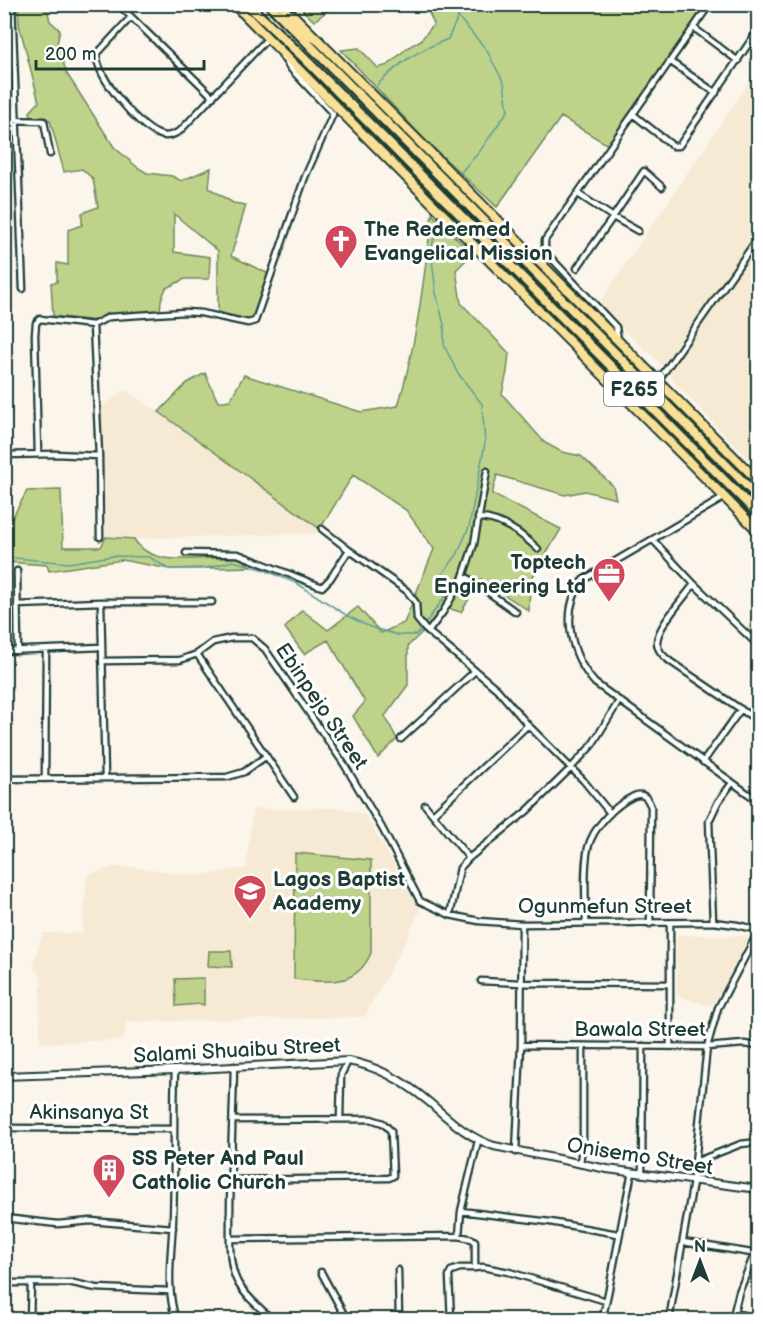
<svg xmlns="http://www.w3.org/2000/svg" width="763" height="1324" viewBox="0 0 763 1324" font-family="'Balsamiq Sans',sans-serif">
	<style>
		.built { fill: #f6ead5 }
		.green { fill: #bed389; stroke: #6e885e; stroke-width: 1.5 }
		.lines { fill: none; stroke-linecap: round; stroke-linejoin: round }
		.stream { stroke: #5f9b9e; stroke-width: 1.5 }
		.minor-casing { stroke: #1f3d34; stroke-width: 9 }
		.tertiary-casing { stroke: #1f3d34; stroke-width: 10 }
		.primary-casing { stroke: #1f3d34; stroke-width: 12 }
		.motorway-casing { stroke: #1f3d34; stroke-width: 13 }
		.minor { stroke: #fff; stroke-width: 4.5 }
		.tertiary { stroke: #fff; stroke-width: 6 }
		.primary { stroke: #fadf96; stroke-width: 8 }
		.motorway { stroke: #fadf96; stroke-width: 8 }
		.labels { text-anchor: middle; stroke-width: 6; stroke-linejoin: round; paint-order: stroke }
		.shield { fill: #fff; stroke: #627771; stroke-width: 1.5 }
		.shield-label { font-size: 20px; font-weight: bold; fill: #1f3d34 }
		.poi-label { font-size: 21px; font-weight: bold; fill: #1f3d34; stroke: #fff; text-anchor: start }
		.street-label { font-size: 21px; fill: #1f3d34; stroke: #fff }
	</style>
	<rect width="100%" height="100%" fill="#fbf5ec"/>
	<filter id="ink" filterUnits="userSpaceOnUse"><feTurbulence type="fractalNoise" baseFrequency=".0167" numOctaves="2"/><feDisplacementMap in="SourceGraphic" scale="12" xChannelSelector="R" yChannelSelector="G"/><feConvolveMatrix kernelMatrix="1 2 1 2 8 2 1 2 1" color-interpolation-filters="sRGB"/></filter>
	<g filter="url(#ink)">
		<path class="built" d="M758,69V469L678,386L660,363L597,306Z
			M125,390L159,412L320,529L319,533L134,539L106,537L103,446L95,445L94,412Z
			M338,808L365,814L420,910L406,940L364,1017L126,1022L124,1040L40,1043V988L42,983L39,972L35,971L34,960L43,933H82L87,875L112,867H133L192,875L210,874L246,868L253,809Z
			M677,935L749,936L716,1004L707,1005L677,996Z"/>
		<path class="green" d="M46,4L50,21L60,30L57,44L67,74L114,147L137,167L147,173L172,176L181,181L211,168L209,188L233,203L246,205L231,256L271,275L254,321L218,312V251L174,214V252L210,257L209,279H185L166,288L161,300L160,311L106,314L98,321L53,316L51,283L57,282V263L68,265V230L82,225V213L98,207L93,179L82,169L64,172L50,120H32L30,112L39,102L19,24L18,5Z
			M297,5H331L330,9L314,21Z
			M407,5V4L706,5L608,145L561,117L497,207L426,141L341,50L359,48L378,68L388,65L407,48L421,40L434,24L429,13L423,10L405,8Z
			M432,214L472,254L456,270L461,303L509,353L507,372L502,394L545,443L562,452L581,456L613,486L616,499L585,491L565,495L497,475L492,494L561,529L530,581L529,611L481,579L461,612L447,608L408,646V685L385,716L397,739L378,758L353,716L365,702L328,640L304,654L285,628L302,610L328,630L358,607L381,633L404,623L434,549L406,510L353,475L320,529L159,412L187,383L205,373L218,402L230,400L244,375L361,412L398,406C417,343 424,278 432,214Z
			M61,490L63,547H101L106,537L134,539C152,569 198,556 227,558C231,558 237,557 241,559C245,561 249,565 252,567L170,569L122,560L49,571L47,565L5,562V531L27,491Z
			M295,853L371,860V953C356,988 327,982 294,979Z
			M209,951H231L232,967L208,966Z
			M204,978V1005L201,1004L176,1006L175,979Z"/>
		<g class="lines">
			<path class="stream" d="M377,85C403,60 415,52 448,39L458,17L454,4
				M458,177C464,166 473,160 480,151C489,138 498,124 508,111L504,83L486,49L458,17
				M4,557L69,563L112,556L149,557L169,569H202L233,561L262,569L298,584L346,615L370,627L398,635H416L422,628
				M425,624L445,596L440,577L457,555L469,527L485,443L482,404L457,372L444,345V325L436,293L431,251L439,216"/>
			<g class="minor-casing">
				<path id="minor" d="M12,4L23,289
					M118,4L213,97
					M131,17L97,54C95,76 138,126 158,134C166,138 173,135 180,131L268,38
					M694,28L738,61
					M671,62L716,93
					M634,115L673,146H679L758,30
					M4,120L44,121L50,154
					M578,194L613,217L644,171L662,187
					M577,268L613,217L638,231
					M93,325L99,456L100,537
					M618,340L616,327L552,259L545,249V240L710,4
					M658,381L758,238
					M38,454L35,335L36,323L40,319L93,325L109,317L185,312L201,313L248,323L255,321L305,177L333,114L290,68L282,56
					M4,455L55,454L99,456
					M725,497L583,580C559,612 571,656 595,683L758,801
					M478,518C501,518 522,534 538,549
					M322,529L349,550
					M653,540L694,584L758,645
					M186,553L238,554L322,587L330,579L349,550L407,591L416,603L417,619L425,629L497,689L528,725L583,780L610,813
					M17,571L18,651
					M462,580L474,544L487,471
					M694,584C685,597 657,627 657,642C657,651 664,657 671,662L758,721
					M101,602L105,778
					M17,605L101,602H212
					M428,632L443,612L462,580L468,578L516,612
					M4,651L102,647
					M197,654L294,797
					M102,661L180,660L197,654L213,642L232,638H252L265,649L344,764L382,828L420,901L450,915L479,921L522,924L713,922L737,925L758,930
					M401,739L475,671
					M703,762L741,709
					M4,779L227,777L244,772L265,757
					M45,779L46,650
					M425,805L469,858
					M433,814L528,725
					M450,915L460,868L469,858L527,811L570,769L592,745L619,701
					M713,922L709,821L718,802L732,783
					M586,923C586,900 583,870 588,848C593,827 615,805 634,796C644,792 648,799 651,807L650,924
					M481,981L521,983L669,984
					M521,1045L707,1047L744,1044L758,1046
					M670,1046V923
					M234,1066C233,1117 230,1168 230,1219C230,1238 228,1265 238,1283C246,1297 261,1309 273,1320
					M175,1070C173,1120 175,1169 173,1218C172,1252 165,1287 176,1320
					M340,1119L341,1075L348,1061
					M4,1128L174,1129
					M478,1141L461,1211L550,1222L618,1234
					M516,1152L521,1045L522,924
					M695,1162L741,1144L758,1142
					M580,1164L583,1138V1046
					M642,1174L643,1046
					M229,1180L389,1178L393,1176L391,1131L383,1123L371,1119L233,1120
					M4,1218L58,1224L91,1221L173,1228
					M459,1236L461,1211
					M230,1239L459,1236L472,1239L475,1241V1268L483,1267L509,1272L606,1301
					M683,1242L758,1254
					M398,1270L399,1320
					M321,1272L347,1320
					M4,1283H73L96,1288L170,1291
					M733,1313L758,1318
					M30,1320L31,1283
					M451,1320L449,1276L451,1271L460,1268H475
					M602,1320C614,1271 621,1221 632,1173
					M669,1320L693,1182L707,1047L718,1008L758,932
					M732,1320L739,1292L758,1245"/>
			</g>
			<g class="tertiary-casing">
				<path id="tertiary" d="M4,1076L175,1070L348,1061C378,1066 405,1082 429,1102C450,1120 467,1137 494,1146L607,1169L758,1189"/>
			</g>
			<g class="primary-casing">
				<path id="primary" d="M238,8L758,531
					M293,15L758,481"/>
			</g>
			<g class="motorway-casing">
				<path id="motorway" d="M237,4L241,11
					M247,4L302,56L758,514
					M269,4L758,497
					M282,5L296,25
					M292,23L319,41"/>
			</g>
			<use href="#minor" class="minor"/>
			<use href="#tertiary" class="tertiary"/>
			<use href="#primary" class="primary"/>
			<use href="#motorway" class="motorway"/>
		</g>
	</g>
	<defs>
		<g id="church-pin" transform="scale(1.725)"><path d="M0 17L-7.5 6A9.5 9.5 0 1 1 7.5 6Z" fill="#d1495b" stroke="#fff"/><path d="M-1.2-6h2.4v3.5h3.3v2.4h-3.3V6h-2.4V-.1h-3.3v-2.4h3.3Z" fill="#fff"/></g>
		<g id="office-pin" transform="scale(1.725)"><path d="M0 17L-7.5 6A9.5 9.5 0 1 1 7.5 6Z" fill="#d1495b" stroke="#fff"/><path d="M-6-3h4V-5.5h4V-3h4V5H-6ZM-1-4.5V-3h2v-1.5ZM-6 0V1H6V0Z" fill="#fff"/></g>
		<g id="school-pin" transform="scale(1.725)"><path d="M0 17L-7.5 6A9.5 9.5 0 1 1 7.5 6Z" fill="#d1495b" stroke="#fff"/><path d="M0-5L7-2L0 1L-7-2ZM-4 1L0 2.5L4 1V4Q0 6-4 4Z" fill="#fff"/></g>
		<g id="building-pin" transform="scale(1.725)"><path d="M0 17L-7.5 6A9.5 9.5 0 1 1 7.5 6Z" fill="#d1495b" stroke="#fff"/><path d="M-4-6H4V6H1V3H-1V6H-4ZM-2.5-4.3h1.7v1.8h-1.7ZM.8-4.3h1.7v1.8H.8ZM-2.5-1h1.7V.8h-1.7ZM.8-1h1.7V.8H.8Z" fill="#fff"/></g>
	</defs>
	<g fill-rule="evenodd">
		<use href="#church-pin" x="341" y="241"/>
		<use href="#office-pin" x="609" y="574"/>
		<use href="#school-pin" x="250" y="891"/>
		<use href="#building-pin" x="109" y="1170"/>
	</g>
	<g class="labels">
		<rect class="shield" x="604" y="372" width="60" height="34" rx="4.5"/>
		<g class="shield-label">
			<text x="634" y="396">F265</text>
		</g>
		<g class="poi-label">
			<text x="364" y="236">The Redeemed<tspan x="364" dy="24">Evangelical Mission</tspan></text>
			<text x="586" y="569" text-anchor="end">Toptech<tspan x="586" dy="24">Engineering Ltd</tspan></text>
			<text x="273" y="886">Lagos Baptist<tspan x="273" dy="24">Academy</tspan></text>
			<text x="132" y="1165">SS Peter And Paul<tspan x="132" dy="24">Catholic Church</tspan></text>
		</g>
		<g class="street-label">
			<text transform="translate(322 706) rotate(56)" y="7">Ebinpejo Street</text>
			<text x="605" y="913">Ogunmefun Street</text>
			<text x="640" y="1036">Bawala Street</text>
			<text transform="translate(237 1050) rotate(-3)" y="7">Salami Shuaibu Street</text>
			<text x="89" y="1119">Akinsanya St</text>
			<text transform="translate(640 1156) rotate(9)" y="7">Onisemo Street</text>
		</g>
	</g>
	<rect width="763" height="1324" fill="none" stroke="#fff" stroke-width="24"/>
	<rect x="12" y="12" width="739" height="1300" fill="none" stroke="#1f3d34" stroke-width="2" filter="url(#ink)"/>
	<g transform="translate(700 1261)" stroke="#ffffff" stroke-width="4.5" paint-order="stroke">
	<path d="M0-4.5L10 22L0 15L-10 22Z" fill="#1f3d34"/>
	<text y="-9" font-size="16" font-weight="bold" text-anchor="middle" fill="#1f3d34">N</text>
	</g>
	<path d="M36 60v9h168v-9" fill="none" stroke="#1f3d34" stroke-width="3"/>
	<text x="45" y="60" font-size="18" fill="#1f3d34" stroke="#ffffff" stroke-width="4.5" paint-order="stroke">200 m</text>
</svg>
